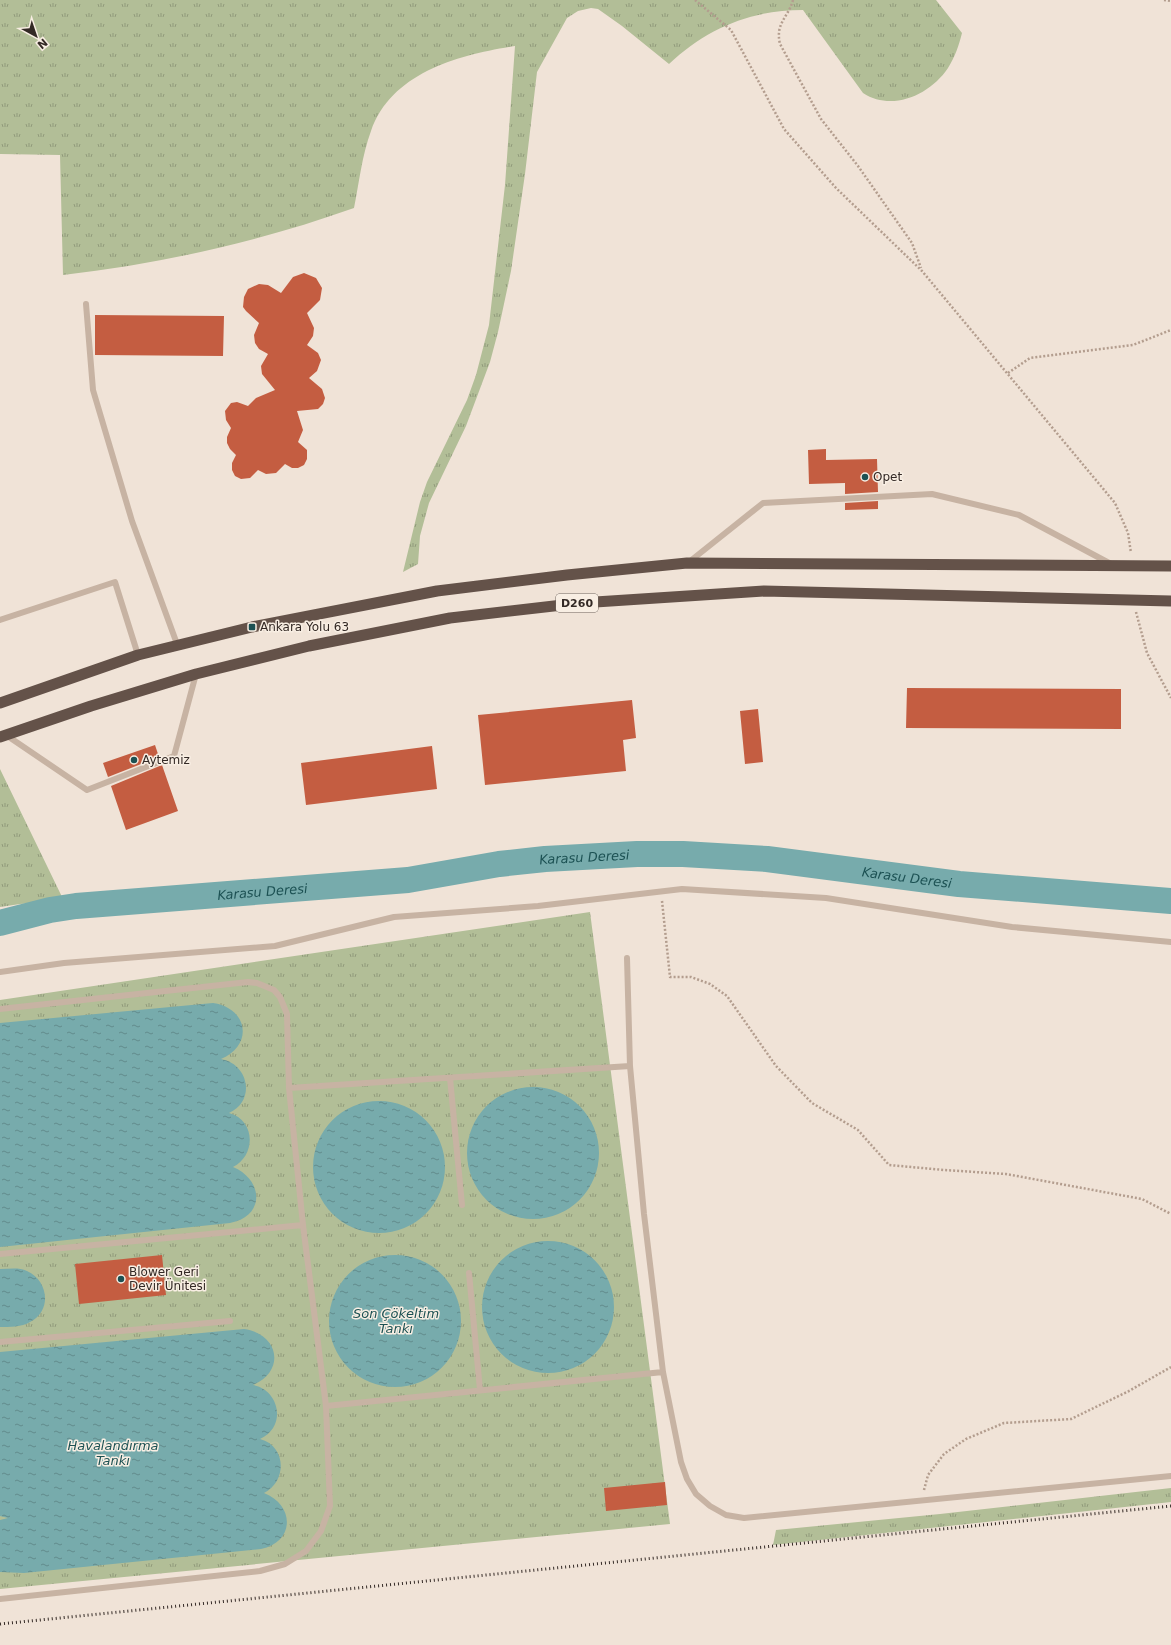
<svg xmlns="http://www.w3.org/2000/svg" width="1171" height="1645" viewBox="0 0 1171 1645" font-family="'DejaVu Sans',sans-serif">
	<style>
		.grass { fill: url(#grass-tufts) }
		.water { fill: url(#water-ripples) }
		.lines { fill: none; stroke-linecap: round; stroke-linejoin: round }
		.river { stroke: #77abac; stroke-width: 26 }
		.building { fill: #c45d41 }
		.path { stroke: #b39d8e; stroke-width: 2.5; stroke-dasharray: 2 2; stroke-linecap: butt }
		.service { stroke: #c7b3a3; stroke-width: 6 }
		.trunk { stroke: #645249; stroke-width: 11 }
		.rail { stroke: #332925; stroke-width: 3; stroke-dasharray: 1 3; stroke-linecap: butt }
		.poi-dot { fill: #1c5153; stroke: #f8eee3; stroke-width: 1.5 }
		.labels { text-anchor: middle; stroke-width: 3; stroke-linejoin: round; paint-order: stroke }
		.shield { fill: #f8eee3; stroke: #6e645e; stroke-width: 1 }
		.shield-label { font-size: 11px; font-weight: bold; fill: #332925 }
		.poi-label { font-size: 12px; fill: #332925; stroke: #f8eee3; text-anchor: start }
		.water-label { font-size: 13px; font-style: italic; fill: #1c5153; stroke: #f8eee3 }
	</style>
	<defs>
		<pattern id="grass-tufts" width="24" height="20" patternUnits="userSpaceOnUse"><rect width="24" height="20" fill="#b2be97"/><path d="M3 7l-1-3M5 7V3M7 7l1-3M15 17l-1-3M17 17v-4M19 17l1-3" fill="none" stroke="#919a7b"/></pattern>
		<pattern id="water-ripples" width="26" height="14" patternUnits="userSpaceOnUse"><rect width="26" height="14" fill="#77abac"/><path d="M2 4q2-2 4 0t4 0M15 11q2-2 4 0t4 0" fill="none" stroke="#628b8c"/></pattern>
	</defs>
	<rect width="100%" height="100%" fill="#f0e3d7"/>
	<path class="grass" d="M0,0H936L962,33C959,45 955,57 948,68C930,95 892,112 863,93L803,10C751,10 707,28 669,64L622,26L598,9L591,8L578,11L567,18L537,72L525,174L511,271L498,332L490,362L466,426L429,503L420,536L418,564L403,572L420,502L427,482L467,400L476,375L489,325L505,185L515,46C459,55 392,72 371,131C362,155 359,183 354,208C258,242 165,263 63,275L60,155L0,154Z
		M0,769L64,901L20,904L0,907Z
		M590,912L670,1524L0,1589V1000Z
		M1171,1488V1502L773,1545L776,1530L940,1514Z"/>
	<path class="water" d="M213,1003C248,1008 254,1045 221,1059C249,1064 256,1101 229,1113C256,1120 256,1156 233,1167C264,1180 265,1217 230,1223L0,1247V1023Z
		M467 1153a66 66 0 1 1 132 0a66 66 0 1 1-132 0Z
		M313 1167a66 66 0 1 1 132 0a66 66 0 1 1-132 0Z
		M482 1307a66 66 0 1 1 132 0a66 66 0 1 1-132 0Z
		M329 1321a66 66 0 1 1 132 0a66 66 0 1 1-132 0Z
		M0,1269C9,1269 19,1267 27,1271C49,1281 52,1311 30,1322C22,1327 9,1327 0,1327Z
		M244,1329C279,1334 286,1371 253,1385C280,1390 287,1427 260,1439C287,1446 287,1482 264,1493C295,1505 295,1542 261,1549L24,1573L0,1572V1520L8,1518L0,1516V1352Z"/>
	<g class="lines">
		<path class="river" id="s1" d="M0,923L50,910L76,906L408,880L499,864L545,859L637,854H683L767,859L959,884L1171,901"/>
	</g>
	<path class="building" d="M304,273L316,278L322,288L320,300L307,313L314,328L313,336L307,345L318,353L321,360L317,371L309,378L322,389L325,398L323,404L318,409L297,411L303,430L298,442L307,450V459L304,465L298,468H292L285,464L276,473L266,474L258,470L250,478L241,479L235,476L232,470V463L236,455L230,449L227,443V437L231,428L226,420L225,411L231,403L237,402L248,406L256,398L275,390L262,374L261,366L268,354L259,349L255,343L254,335L259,323L246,311L243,307L244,297L248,289L259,284L268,285L281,293L293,277Z
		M95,315L224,316L223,356L95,355Z
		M826,449V460L877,459L878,492L845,494V483L809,484L808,450Z
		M878,501V509L845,510V503Z
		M907,688L1121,689V729L906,728Z
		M632,700L636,738L623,740L626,771L485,785L478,715Z
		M758,709L763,762L745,764L740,711Z
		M155,745L159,757L108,777L103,763Z
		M432,746L437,789L306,805L301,763Z
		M162,765L178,811L126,830L111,786Z
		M162,1255L166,1295L79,1304L75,1264Z
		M665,1482L667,1505L606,1511L604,1488Z"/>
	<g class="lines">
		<path class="path" d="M695,0L731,30L784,129L836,188L922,271L1115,503L1128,533L1131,553
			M793,0C788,18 775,23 780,44L821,119L858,166L912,243L921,268
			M1164,0L1171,1
			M1008,373L1030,358L1133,345L1171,330
			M1136,612L1147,653L1171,698
			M662,901L670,977H691L710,984L727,996L776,1066L812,1103L858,1130L889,1165L944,1170L1006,1174L1142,1199L1171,1214
			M924,1490L928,1475L944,1454L966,1439L1004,1423L1071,1419L1129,1391L1171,1367"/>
		<path class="service" d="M86,304L93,390L132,521L177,644
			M689,562L763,503L932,494L1019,515L1111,564
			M0,620L115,582L138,655
			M6,735L87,790L174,756L196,674
			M627,958L630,1066L644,1214L663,1372L681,1462L687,1479L696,1494L710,1506L726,1515L744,1518L1171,1476
			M0,972L64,963L275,946L394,917L538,906L682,889L826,898L1012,927L1171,942
			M0,1009L248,982L257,983L274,990L280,997L287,1014L289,1088L303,1225L326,1406L330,1506L321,1531L306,1551L285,1564L260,1571L0,1599
			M450,1078L462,1205
			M289,1088L630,1066
			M0,1254L303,1225
			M469,1273L480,1390
			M0,1342L230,1321
			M326,1406L663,1372"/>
		<path class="trunk" d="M0,703L138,655L252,627L437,591L567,575L687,563L1171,566
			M0,737L91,706L196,674L309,646L450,618L580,603L764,591L1171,601"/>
		<path class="rail" d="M0,1624L1171,1506"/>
	</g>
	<g class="poi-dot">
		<circle cx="865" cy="477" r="4"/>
		<rect x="248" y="623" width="8" height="8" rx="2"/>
		<circle cx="134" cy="760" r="4"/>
		<circle cx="121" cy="1279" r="4"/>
	</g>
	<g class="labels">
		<rect class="shield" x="556" y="594" width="42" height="18" rx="3"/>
		<g class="shield-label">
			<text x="577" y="607">D260</text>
		</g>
		<g class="poi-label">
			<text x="873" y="481">Opet</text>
			<text x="260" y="631">Ankara Yolu 63</text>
			<text x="142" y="764">Aytemiz</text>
			<text x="129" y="1276">Blower Geri<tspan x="129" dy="14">Devir Ünitesi</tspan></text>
		</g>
		<g class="water-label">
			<text dy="5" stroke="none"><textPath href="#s1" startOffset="589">Karasu Deresi</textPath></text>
			<text dy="5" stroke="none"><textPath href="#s1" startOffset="913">Karasu Deresi</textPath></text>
			<text dy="5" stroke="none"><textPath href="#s1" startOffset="265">Karasu Deresi</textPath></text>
			<text x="396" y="1318">Son Çökeltim<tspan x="396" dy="15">Tankı</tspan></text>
			<text x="113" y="1450">Havalandırma<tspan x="113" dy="15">Tankı</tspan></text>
		</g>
	</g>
	<g transform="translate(36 36) rotate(140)" stroke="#f8eee3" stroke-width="3" paint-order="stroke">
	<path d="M0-3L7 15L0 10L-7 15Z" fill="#332925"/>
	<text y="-6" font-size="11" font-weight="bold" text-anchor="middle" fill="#332925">N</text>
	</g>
</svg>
